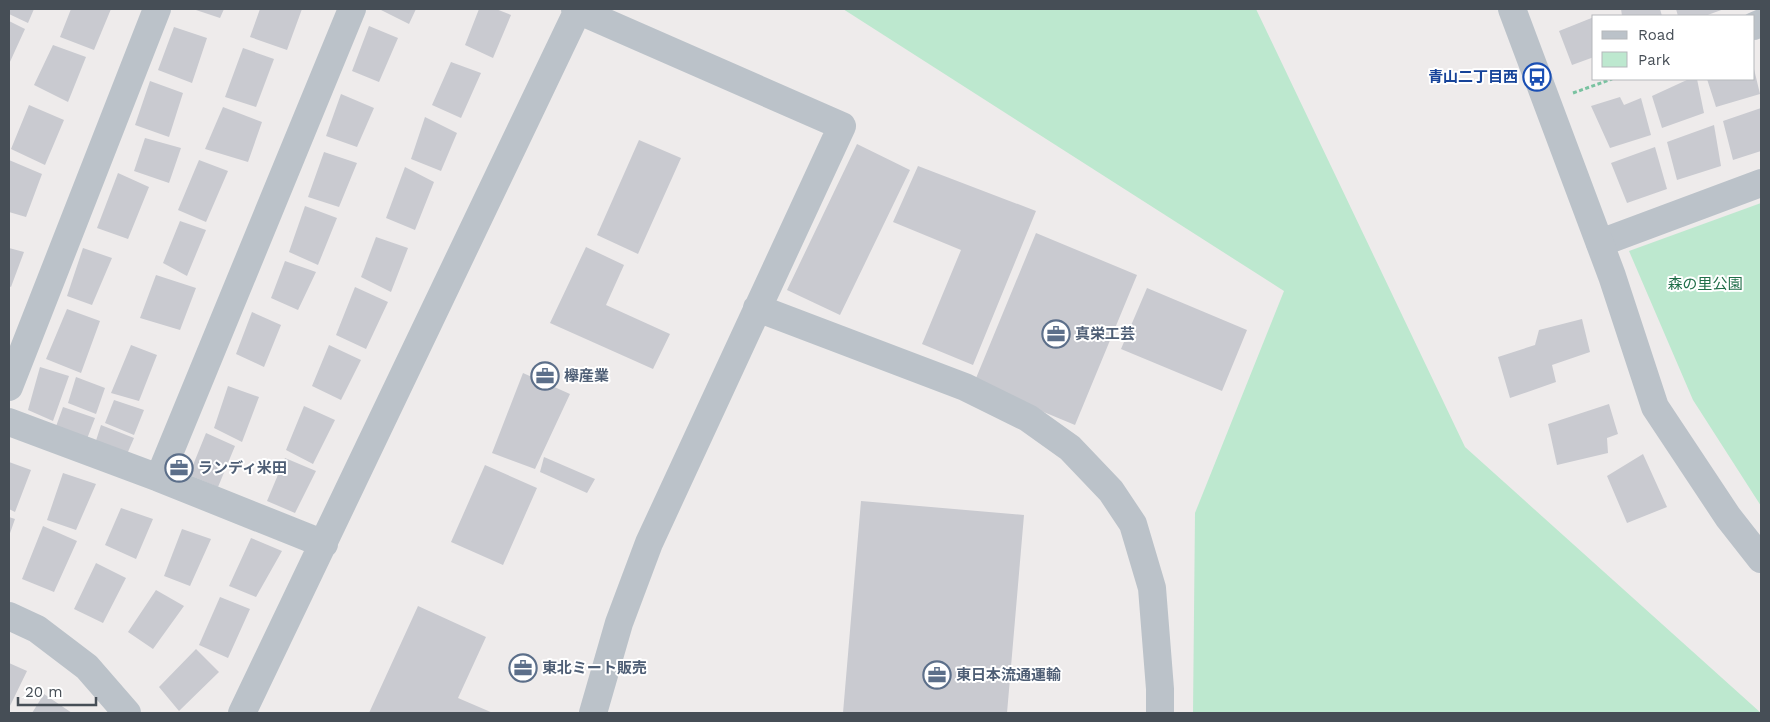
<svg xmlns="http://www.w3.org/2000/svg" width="1770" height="722" viewBox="0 0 1770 722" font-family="'Work Sans','Noto Sans JP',sans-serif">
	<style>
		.green { fill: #bde8cf }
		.building { fill: #c9cad0 }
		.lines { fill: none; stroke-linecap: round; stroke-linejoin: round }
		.path { stroke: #79c2a0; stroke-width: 3; stroke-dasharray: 4 2.5; stroke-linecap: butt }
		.minor { stroke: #bbc2c9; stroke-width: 28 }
		.tertiary { stroke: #bbc2c9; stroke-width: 28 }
		.labels { text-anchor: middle; stroke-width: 4; stroke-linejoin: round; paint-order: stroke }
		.transit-label { font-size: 15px; font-weight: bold; fill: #164399; stroke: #fff; text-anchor: end }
		.park-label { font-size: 15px; fill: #206e49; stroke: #fff }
		.service-label { font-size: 15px; font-weight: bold; fill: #4e5e75; stroke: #fff; text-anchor: start }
	</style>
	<rect width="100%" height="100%" fill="#eeebeb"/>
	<path class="green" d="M843,9H1256L1465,447L1761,713H1193L1195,513L1284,291Z
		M1761,203V506L1693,400L1629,251Z"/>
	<path class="building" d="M9,9H34L28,23L9,14Z
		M71,9H111L94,50L60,37Z
		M193,9H224L220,18Z
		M260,9H302L287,50L250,37Z
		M382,9H416L409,24L381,10Z
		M479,9H496L511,15L493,58L465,45Z
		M1621,9H1660L1662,16H1622Z
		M1676,9H1724L1705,16H1678Z
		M1594,17V57L1572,65L1559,31Z
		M9,21L25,29L9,64Z
		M369,26L398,38L379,82L352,71Z
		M174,27L207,38L192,83L158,70Z
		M53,45L86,57L68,102L34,85Z
		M243,48L274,59L256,107L225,97Z
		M451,62L481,73L461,118L432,105Z
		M1754,69L1760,94L1716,107L1707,79H1754Z
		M1689,79H1697L1704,113L1662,128L1652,96Z
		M150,81L183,93L169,137L135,125Z
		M341,94L374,108L357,147L326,136Z
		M1620,97L1624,105L1641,98L1651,135L1610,148L1591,106Z
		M29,105L64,120L45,165L11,149Z
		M223,107L262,122L248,162L205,149Z
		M1761,108V151L1733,160L1723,121Z
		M425,117L457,133L441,171L411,159Z
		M1714,125L1721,166L1677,180L1667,142Z
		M145,138L181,148L169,183L134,171Z
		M639,140L681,158L638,254L597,235Z
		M857,144L910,170L840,315L787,290Z
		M1655,147L1667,189L1627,203L1611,163Z
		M324,152L357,163L339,207L308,197Z
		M9,160L42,174L26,217L9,212Z
		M199,160L228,171L206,222L178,210Z
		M918,166L1036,211L973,365L922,344L961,250L893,222Z
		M405,167L434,182L415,230L386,218Z
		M118,173L149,187L128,239L97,228Z
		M305,206L337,218L318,265L289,252Z
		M180,221L206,230L187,276L163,263Z
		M1036,233L1137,275L1075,425L974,383Z
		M376,237L408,248L391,292L361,277Z
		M586,247L624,265L606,305L670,334L653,369L550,323Z
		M9,248L24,252L11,287L9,286Z
		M83,248L112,258L92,305L67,296Z
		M285,261L316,272L298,310L271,298Z
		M156,275L196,288L180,330L140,318Z
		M355,287L388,302L366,349L336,335Z
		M1147,288L1247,330L1222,391L1121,349Z
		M67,309L100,321L81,373L46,359Z
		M252,312L281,325L264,367L236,354Z
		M1582,319L1590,352L1552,365L1556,382L1510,398L1498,357L1535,345L1539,330Z
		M131,345L157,355L139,401L111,393Z
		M329,345L361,360L341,400L312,386Z
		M40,367L69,376L53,421L28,410Z
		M523,373L570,394L535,469L492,453Z
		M76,377L105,388L96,414L68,403Z
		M228,386L259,397L242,442L214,428Z
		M114,400L144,410L134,435L105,423Z
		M1609,404L1618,434L1607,438L1608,453L1557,465L1548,424Z
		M304,406L335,420L313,464L286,450Z
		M63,407L95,418L85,444L54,432Z
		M101,425L134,438L124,461L93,450Z
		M206,433L235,446L218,487L189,475Z
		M1643,454L1667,507L1627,523L1607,476Z
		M544,457L595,479L587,493L540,472Z
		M285,458L316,471L295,513L267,501Z
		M9,462L31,470L15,512L9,509Z
		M485,465L537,488L503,565L451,542Z
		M63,473L96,484L76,530L47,520Z
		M861,501L1024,515L1007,713H843Z
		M121,508L153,519L136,559L105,545Z
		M9,517L15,519L9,536Z
		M43,526L77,541L54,592L22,579Z
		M182,529L211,539L190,586L164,576Z
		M251,538L282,551L256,597L229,586Z
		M96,563L126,578L103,623L74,609Z
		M156,590L184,606L153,649L128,632Z
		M220,597L250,609L228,658L199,645Z
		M418,606L486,637L458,698L493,713H369Z
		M196,649L219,672L179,711L159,687Z
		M9,663L27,671L9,708Z
		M44,694L72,713H32Z"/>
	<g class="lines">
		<path class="path" d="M1573,93L1612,79"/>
		<path class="minor" d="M575,9L842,126L649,543L619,623L593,713
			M1754,26L1761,23
			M1600,243L1761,183
			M757,308L965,387L1028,418L1070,448L1111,491L1133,524L1152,588L1160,689V713
			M9,387L157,9
			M9,422L159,478L324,544
			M159,478L352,9
			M242,713L578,10"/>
		<path class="tertiary" d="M1512,9L1612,276L1655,407L1728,517L1761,559
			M9,616L37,629L87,667L127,713"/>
	</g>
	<defs>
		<g id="bus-ring" transform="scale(1.4375)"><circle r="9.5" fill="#fff" stroke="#1a4fb4" stroke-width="1.5"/><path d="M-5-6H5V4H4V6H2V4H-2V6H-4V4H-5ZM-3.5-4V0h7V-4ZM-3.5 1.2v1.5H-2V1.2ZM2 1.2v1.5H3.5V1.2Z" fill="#1a4fb4"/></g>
		<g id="office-ring" transform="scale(1.4375)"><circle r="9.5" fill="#fff" stroke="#5c6f8a" stroke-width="1.5"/><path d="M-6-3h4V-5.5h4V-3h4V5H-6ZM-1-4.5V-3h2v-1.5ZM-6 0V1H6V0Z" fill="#5c6f8a"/></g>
	</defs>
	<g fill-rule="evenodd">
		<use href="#bus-ring" x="1537" y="77"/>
		<use href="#office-ring" x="1056" y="334"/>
		<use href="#office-ring" x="545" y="376"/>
		<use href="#office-ring" x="179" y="468"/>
		<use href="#office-ring" x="523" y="668"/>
		<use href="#office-ring" x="937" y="675"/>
	</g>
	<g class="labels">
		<g class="transit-label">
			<text x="1518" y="82">青山二丁目西</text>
		</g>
		<g class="park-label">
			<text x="1705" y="289">森の里公園</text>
		</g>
		<g class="service-label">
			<text x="1075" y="339">真栄工芸</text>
			<text x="564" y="381">欅産業</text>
			<text x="198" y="473">ランディ米田</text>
			<text x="542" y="673">東北ミート販売</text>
			<text x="956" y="680">東日本流通運輸</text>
		</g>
	</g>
	<rect width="1770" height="722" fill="none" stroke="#464e56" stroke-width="20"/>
	<rect x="1592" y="15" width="162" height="65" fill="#ffffff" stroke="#b5b8bb"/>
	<rect x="1602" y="31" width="25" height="8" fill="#bbc2c9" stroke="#b5b8bb"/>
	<text x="1638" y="40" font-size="15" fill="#464e56">Road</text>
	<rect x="1602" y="52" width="25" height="15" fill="#bde8cf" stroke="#b5b8bb"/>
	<text x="1638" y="65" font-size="15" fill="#464e56">Park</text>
	<path d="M18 697v8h78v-8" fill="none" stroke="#464e56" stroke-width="2.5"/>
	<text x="25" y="697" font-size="15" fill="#464e56" stroke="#ffffff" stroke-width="4" paint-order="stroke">20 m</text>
</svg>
